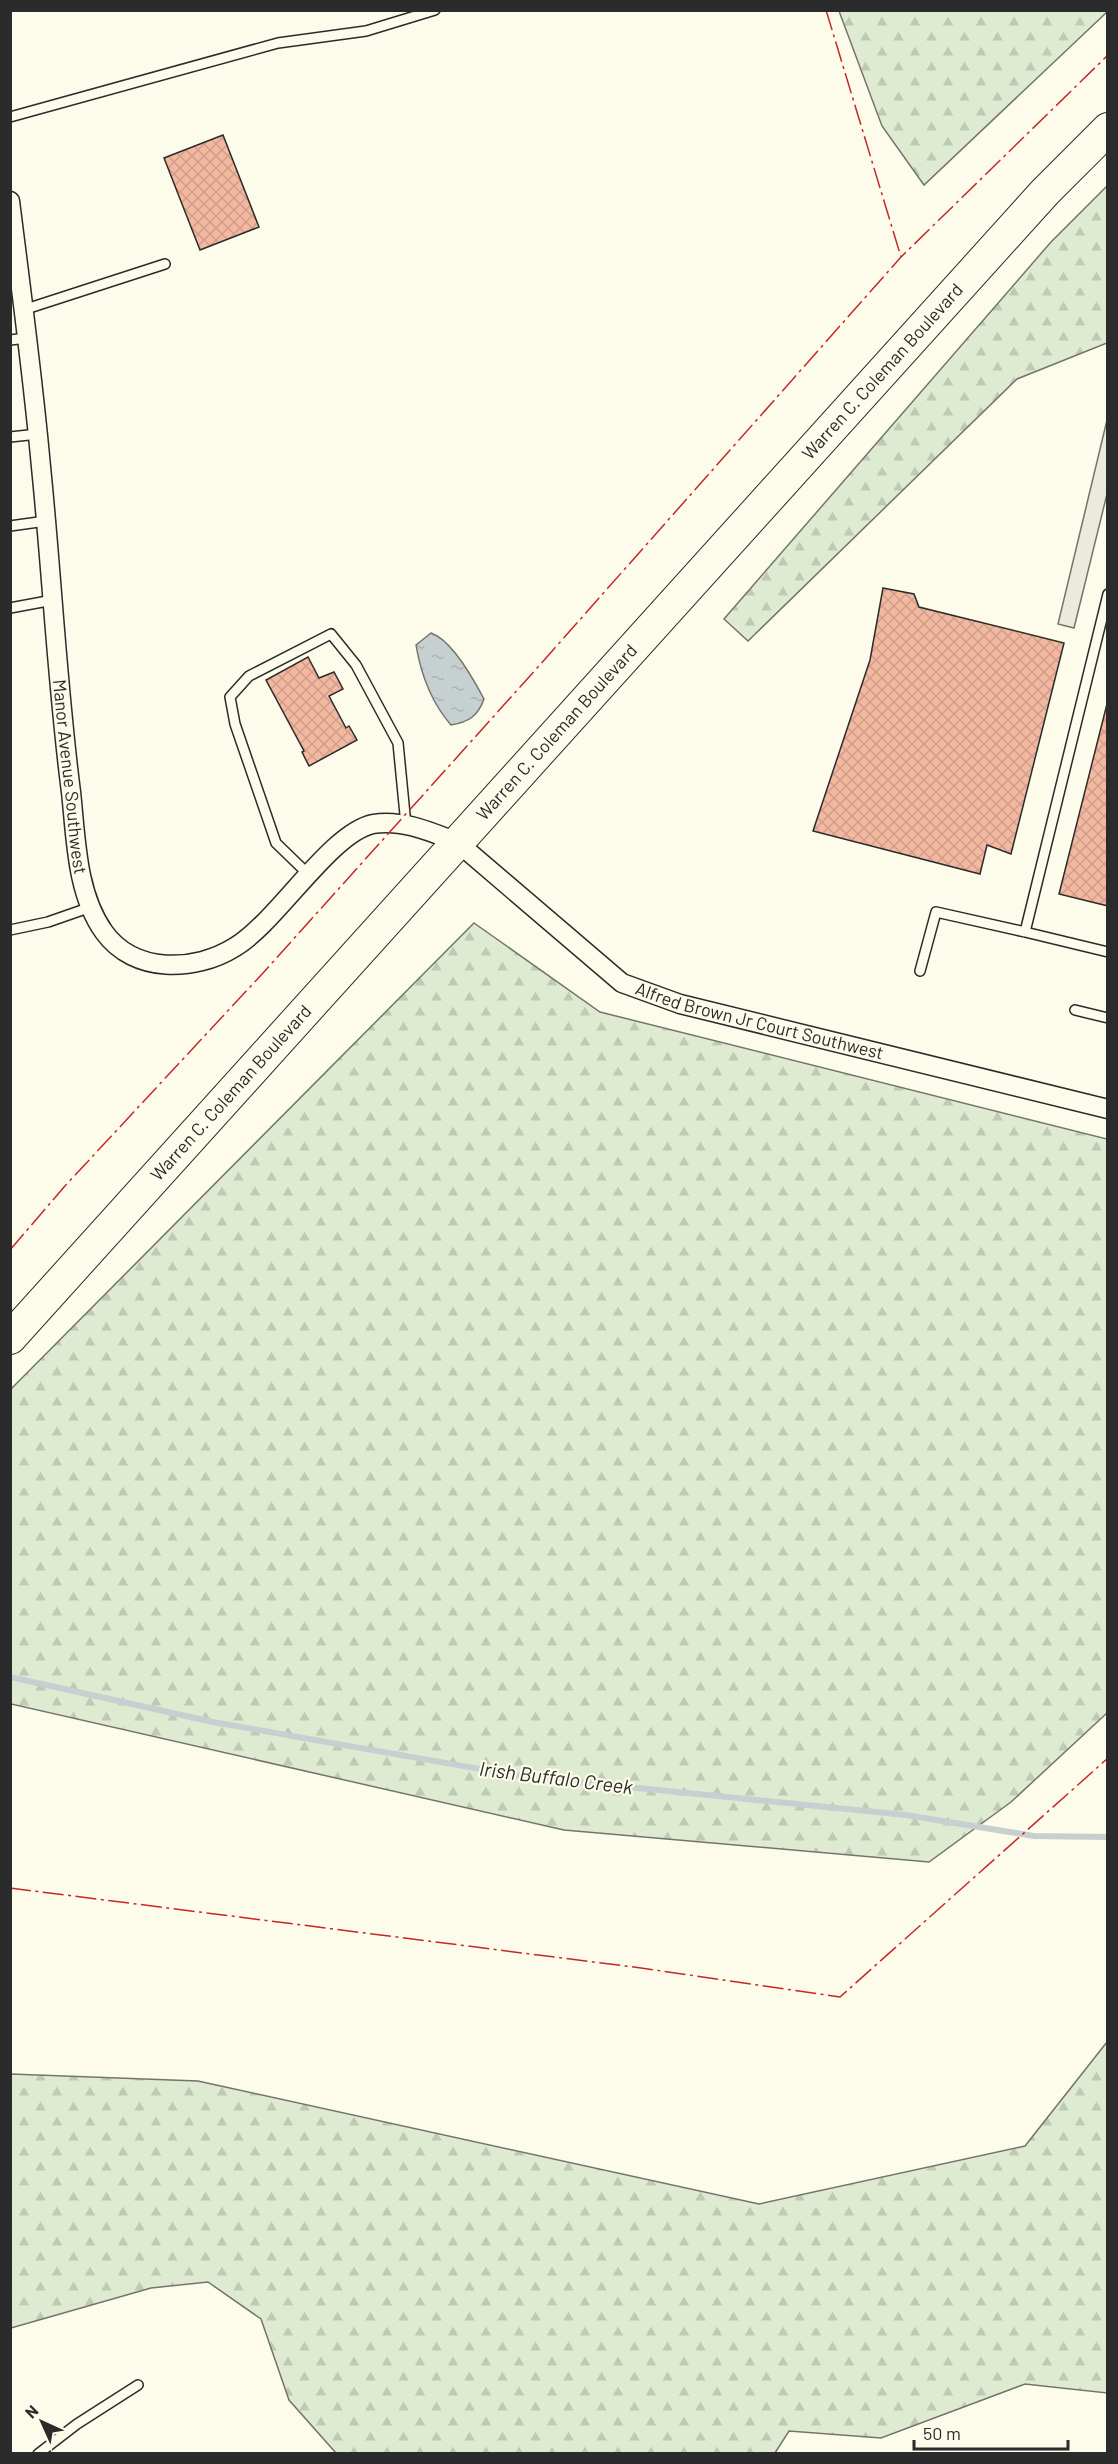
<svg xmlns="http://www.w3.org/2000/svg" width="1118" height="2464" viewBox="0 0 1118 2464" font-family="Barlow,sans-serif">
	<style>
		.forest { fill: url(#forest-firs); stroke: #74746e; stroke-width: 1.5 }
		.parking { fill: #eceadb; stroke: #74746e; stroke-width: 1.5 }
		.water { fill: url(#water-ripples); stroke: #74746e; stroke-width: 1.5 }
		.lines { fill: none; stroke-linecap: round; stroke-linejoin: round }
		.stream { stroke: #c7d0d0; stroke-width: 6 }
		.building { fill: url(#building-cross-hatch); stroke: #2b2b2b; stroke-width: 1.5 }
		.service-casing { stroke: #2b2b2b; stroke-width: 12 }
		.minor-casing { stroke: #2b2b2b; stroke-width: 21 }
		.trunk-casing { stroke: #2b2b2b; stroke-width: 34 }
		.service { stroke: #fdfbea; stroke-width: 9 }
		.minor { stroke: #fdfbea; stroke-width: 18 }
		.trunk { stroke: #fdfbea; stroke-width: 32 }
		.power { stroke: #c62828; stroke-width: 1.5; stroke-dasharray: 21 4.5 3 4.5; stroke-linecap: butt }
		.labels { text-anchor: middle; stroke-width: 4.5; stroke-linejoin: round; paint-order: stroke }
		.street-label { font-size: 18px; fill: #2b2b2b; stroke: #fdfbea }
		.water-label { font-size: 20px; font-style: italic; fill: #2b2b2b; stroke: #fdfbea }
	</style>
	<defs>
		<pattern id="forest-firs" width="22" height="20" patternUnits="userSpaceOnUse" patternTransform="scale(1.5)"><rect width="22" height="20" fill="#deebd1"/><path d="M5 1l3.5 6h-7zM16 11l3.5 6h-7z" fill="#bfcab4"/></pattern>
		<pattern id="water-ripples" width="26" height="14" patternUnits="userSpaceOnUse" patternTransform="scale(1.5)"><rect width="26" height="14" fill="#c7d0d0"/><path d="M2 4q2-2 4 0t4 0M15 11q2-2 4 0t4 0" fill="none" stroke="#abb3b3"/></pattern>
		<pattern id="building-cross-hatch" width="8" height="8" patternUnits="userSpaceOnUse" patternTransform="scale(1.5)"><rect width="8" height="8" fill="#f2b8a0"/><path d="M0 0l8 8M0 8l8-8" fill="none" stroke="#d09e8a"/></pattern>
	</defs>
	<rect width="100%" height="100%" fill="#fdfbea"/>
	<path class="forest" d="M839,11L1107,10L1108,11L924,185L882,126Z
		M1107,186V343L1017,379L748,641L724,619L1051,242Z
		M474,923L600,1012L1107,1139V1713L1011,1802L929,1862L564,1830L11,1704V1389Z
		M1107,2042V2393L1025,2384L881,2438L789,2431L775,2453H336L289,2400L261,2319L208,2282L151,2288L11,2328V2074L198,2081L759,2204L1025,2146Z"/>
	<path class="parking" d="M1107,420V494L1074,628L1058,624Z"/>
	<path class="water" d="M431,633C452,640 474,680 484,699C478,716 469,722 451,725C431,702 421,675 416,645Z"/>
	<g class="lines">
		<path class="stream" d="M10,1677L213,1722L520,1776L906,1815L1034,1836L1108,1837"/>
	</g>
	<path class="building" d="M223,135L259,227L200,250L164,158Z
		M883,588L914,594L919,607L1064,643L1011,854L987,845L980,874L813,831L870,660Z
		M308,657L319,678L334,672L343,689L329,696L346,728L349,726L357,740L309,766L302,752L304,751L266,680Z
		M1108,700V906L1059,894Z"/>
	<g class="lines">
		<g class="service-casing">
			<path id="service" d="M10,117L278,43L366,31L435,10
				M23,310L165,264
				M10,340L27,338
				M10,437L38,434
				M10,526L46,521
				M1108,594L1025,932L1108,952
				M10,608L53,600
				M309,875L276,843L235,724L230,697L249,676L331,634L356,665L398,743L406,825
				M10,930L48,922L91,907
				M920,971L936,912L1025,932
				M1075,1010L1108,1018
				M38,2454L77,2424L138,2385"/>
		</g>
		<g class="minor-casing">
			<g id="minor">
				<path id="s1" d="M10,201C21,289 33,378 41,467C52,575 57,684 71,792C76,837 76,893 104,932C134,974 195,972 235,947C277,922 330,833 373,824C402,819 431,832 457,842L622,983L680,1004L1108,1109"/>
			</g>
		</g>
		<g class="trunk-casing">
			<g id="trunk">
				<path id="s2" d="M10,1338L1045,192L1108,129"/>
			</g>
		</g>
		<use href="#service" class="service"/>
		<use href="#minor" class="minor"/>
		<use href="#trunk" class="trunk"/>
		<path class="power" d="M826,10L901,257
			M10,1250L64,1187L263,973L538,667L901,257L1108,55
			M10,1888L641,1968L840,1997L1108,1758"/>
	</g>
	<g class="labels">
		<g class="street-label">
			<text dy="6" stroke="none"><textPath href="#s2" startOffset="1302">Warren C. Coleman Boulevard</textPath></text>
			<text dy="6" stroke="none"><textPath href="#s2" startOffset="816">Warren C. Coleman Boulevard</textPath></text>
			<text dy="6" stroke="none"><textPath href="#s1" startOffset="579">Manor Avenue Southwest</textPath></text>
			<text dy="6" stroke="none"><textPath href="#s1" startOffset="1518">Alfred Brown Jr Court Southwest</textPath></text>
			<text dy="6" stroke="none"><textPath href="#s2" startOffset="330">Warren C. Coleman Boulevard</textPath></text>
		</g>
		<g class="water-label">
			<text transform="translate(556 1778) rotate(7)" y="7">Irish Buffalo Creek</text>
		</g>
	</g>
	<rect width="1118" height="2464" fill="none" stroke="#2b2b2b" stroke-width="24"/>
	<g transform="translate(42 2422) rotate(315)" stroke="#fdfbea" stroke-width="4.5" paint-order="stroke">
	<path d="M0-4.5L10 22L0 15L-10 22Z" fill="#2b2b2b"/>
	<text y="-9" font-size="16" font-weight="bold" text-anchor="middle" fill="#2b2b2b">N</text>
	</g>
	<path d="M914 2440v9h154v-9" fill="none" stroke="#2b2b2b" stroke-width="3"/>
	<text x="923" y="2440" font-size="18" fill="#2b2b2b" stroke="#fdfbea" stroke-width="4.5" paint-order="stroke">50 m</text>
</svg>
